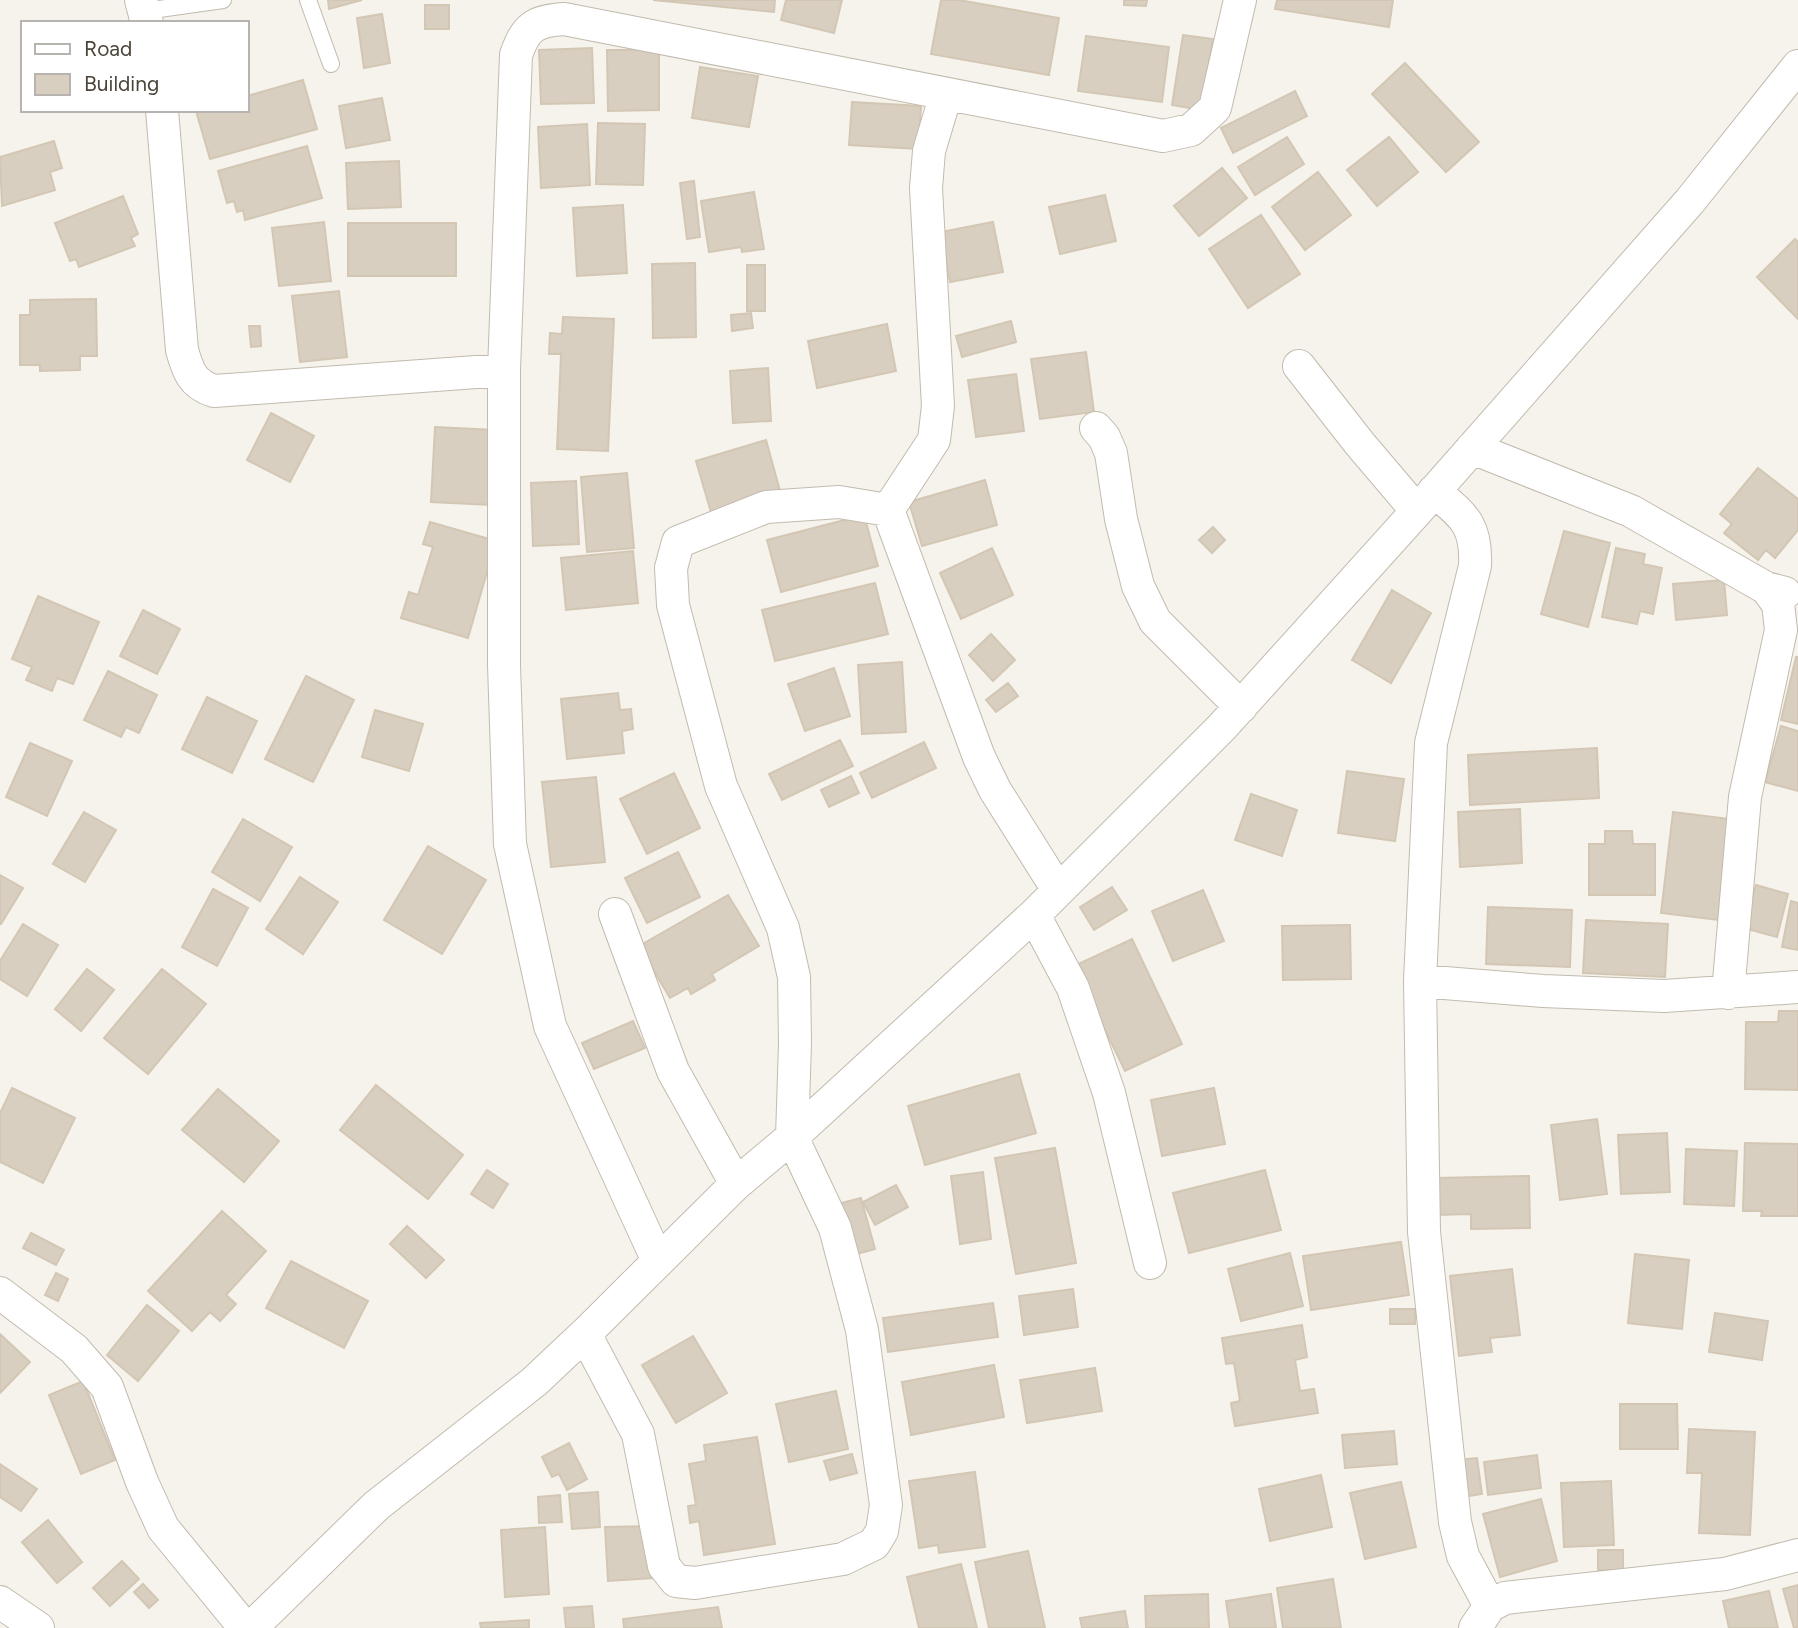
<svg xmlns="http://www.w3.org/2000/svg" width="1798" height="1628" viewBox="0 0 1798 1628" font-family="Figtree,sans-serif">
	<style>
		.building { fill: #d8cfc1; stroke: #d3c7b4; stroke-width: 2 }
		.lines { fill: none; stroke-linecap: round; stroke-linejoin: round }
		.lane-casing { stroke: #c2bbae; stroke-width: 18 }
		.street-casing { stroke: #c2bbae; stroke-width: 34 }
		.lane { stroke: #fff; stroke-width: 16 }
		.street { stroke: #fff; stroke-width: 32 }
	</style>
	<rect width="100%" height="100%" fill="#f6f3ec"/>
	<path class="building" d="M328,0H362L329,9Z
		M653,0H775L774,12Z
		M786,0H842L834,33L781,20Z
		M941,0H959L1059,18L1049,75L931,54Z
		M1124,0H1147L1146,6L1124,5Z
		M1277,0H1393L1389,27L1275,9Z
		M425,5H449V29H425Z
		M382,14L390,63L364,68L357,18Z
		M1183,35L1213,39L1201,110L1172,105Z
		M1086,36L1169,47L1162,102L1078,91Z
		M592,48L594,103L541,104L539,50Z
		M607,50H659V110L608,111Z
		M1405,63L1479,142L1446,172L1372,94Z
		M700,67L758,76L749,127L692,118Z
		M303,80L317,129L210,159L196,111L247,110V96Z
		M1295,91L1307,116L1233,153L1221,128Z
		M382,98L390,140L346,148L339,106Z
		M852,102L921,106L918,149L849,145Z
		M598,123L645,124L643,185L596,184Z
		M587,124L590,185L541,188L538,127Z
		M1287,137L1304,164L1255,195L1238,167Z
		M1389,137L1418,172L1377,206L1347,170Z
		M54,141L62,168L50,172L55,190L2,206L0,157Z
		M307,146L322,198L245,220L243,210L237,212L234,201L227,203L218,171Z
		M399,161L401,207L348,209L346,163Z
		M1222,168L1247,198L1199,236L1174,206Z
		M1318,172L1351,215L1305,250L1272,207Z
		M694,181L700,237L687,239L680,183Z
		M754,192L764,249L742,252L741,247L709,252L701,201Z
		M1105,195L1116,241L1060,254L1049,207Z
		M123,196L138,234L131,238L135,246L79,267L76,259L70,261L55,223Z
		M623,205L627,273L577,276L573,208Z
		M1261,215L1300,274L1248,308L1209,249Z
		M324,222L331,281L279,286L272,228Z
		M993,222L1003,272L950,282L941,232Z
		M348,223H456V276H348Z
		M1795,239L1798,242V319L1757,277Z
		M695,263L696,337L653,338L652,264Z
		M747,265H765V311H747Z
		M339,291L347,357L300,362L292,296Z
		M96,299L97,356H80V370L40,371V365H20V315H30V300Z
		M751,313L753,328L732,331L731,315Z
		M563,317L614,319L608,451L557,449L561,354H549L550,333L562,334Z
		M1011,321L1016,342L962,357L956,336Z
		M887,324L896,371L817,388L808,341Z
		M249,326H260L261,346L251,347Z
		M1086,352L1094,412L1040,419L1031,359Z
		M768,368L771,421L733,423L730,371Z
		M1016,374L1024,431L976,437L968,380Z
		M271,413L314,436L290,482L247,460Z
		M435,427L495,430L491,505L431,502Z
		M766,440L782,498L713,519L696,461Z
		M1758,468L1798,499V530L1775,558L1766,550L1758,560L1724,533L1732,524L1720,514Z
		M627,473L634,548L587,552L581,477Z
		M985,480L997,525L922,546L909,502Z
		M576,481L579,544L533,546L531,483Z
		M864,515L878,566L781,592L767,540Z
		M430,522L496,541L468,638L401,618L409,592L418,595L433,547L423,544Z
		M1213,527L1225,540L1212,553L1199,540Z
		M1564,531L1610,543L1588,627L1541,614Z
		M992,548L1013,595L961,619L940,573Z
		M1616,548L1645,554L1643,564L1662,568L1653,614L1640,611L1637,624L1602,617Z
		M633,551L638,603L566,610L561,558Z
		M1724,580L1727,615L1676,620L1673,584Z
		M875,583L888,634L775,661L762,610Z
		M1392,590L1431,613L1391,683L1352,660Z
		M38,596L99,622L73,684L57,678L52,691L26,680L32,667L12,659Z
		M143,610L180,629L157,674L120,656Z
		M991,634L1015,660L993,681L969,655Z
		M1796,657H1798V724L1781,720Z
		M902,662L906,732L862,734L858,665Z
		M834,668L850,716L805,731L788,684Z
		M108,671L157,695L139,733L126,727L121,737L84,720Z
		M306,676L354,700L313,782L265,759Z
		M1008,683L1018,696L996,712L986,700Z
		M618,693L620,710L631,709L633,729L622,731L624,753L567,759L561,699Z
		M207,697L257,721L232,773L182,749Z
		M375,710L423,724L409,771L362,757Z
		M1781,726L1798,731V791L1765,782Z
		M840,740L853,766L782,800L769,774Z
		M924,742L936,768L872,798L860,773Z
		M30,743L72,761L47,816L6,797Z
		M1597,748L1599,798L1470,805L1468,755Z
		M1347,771L1404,779L1395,841L1338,833Z
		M674,773L700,828L647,854L620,799Z
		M851,776L859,793L829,807L821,790Z
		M596,777L605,862L551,867L542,782Z
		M1251,794L1297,810L1282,856L1235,840Z
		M1520,809L1522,863L1460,867L1458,812Z
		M84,812L116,830L85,882L53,864Z
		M1673,812L1730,819L1718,920L1661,913Z
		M243,819L292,847L260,901L212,872Z
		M1605,831H1632L1633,844H1655V895H1589V844H1605Z
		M428,846L486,880L442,954L384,920Z
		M678,852L700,897L647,923L625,878Z
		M0,875L23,888L1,924H0Z
		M300,877L338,902L303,954L266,929Z
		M1756,885L1788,894L1777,937L1744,928Z
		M1112,887L1127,910L1094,930L1080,907Z
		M213,889L248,908L217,966L182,947Z
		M1203,890L1224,941L1173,961L1152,911Z
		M728,895L759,946L712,974L715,980L691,994L688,988L670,998L639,946Z
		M1791,901L1798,903V950L1782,947Z
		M1488,907L1572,910L1570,967L1486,964Z
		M1586,920L1668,924L1665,977L1583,973Z
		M23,924L58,945L27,996L0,979V961Z
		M1350,925L1351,979L1283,980L1282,926Z
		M1132,939L1182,1044L1125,1071L1074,966Z
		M87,969L114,990L81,1031L55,1009Z
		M162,969L206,1004L148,1074L104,1038Z
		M1779,1011H1798V1090L1745,1089L1746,1022H1778Z
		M633,1021L645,1048L594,1069L582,1043Z
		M1019,1074L1036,1133L925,1165L908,1106Z
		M376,1085L463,1155L428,1199L340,1130Z
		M12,1088L75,1118L43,1183L0,1162V1113Z
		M1214,1088L1225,1144L1162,1156L1151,1100Z
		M218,1089L279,1141L244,1182L182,1130Z
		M1597,1119L1607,1194L1560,1200L1551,1125Z
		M1667,1133L1670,1192L1621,1194L1618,1135Z
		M1745,1143L1798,1144V1216H1761L1762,1211H1743Z
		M1055,1148L1076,1263L1016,1274L995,1158Z
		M1686,1149L1737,1151L1734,1206L1684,1204Z
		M487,1170L508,1184L493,1208L471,1194Z
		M1265,1170L1281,1230L1189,1253L1173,1193Z
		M983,1172L991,1239L960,1244L951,1176Z
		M1529,1176L1530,1228L1471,1229V1214L1437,1215L1436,1178Z
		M896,1185L908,1207L875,1225L863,1202Z
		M861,1198L875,1249L853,1255L838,1204Z
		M222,1211L266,1251L226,1295L236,1304L220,1321L210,1312L192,1331L148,1291Z
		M407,1226L444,1260L426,1278L390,1244Z
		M31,1233L64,1250L56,1265L23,1248Z
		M1401,1242L1409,1295L1311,1310L1303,1256Z
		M1290,1253L1303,1306L1241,1321L1228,1269Z
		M1635,1254L1689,1260L1682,1329L1628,1323Z
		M291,1261L368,1301L344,1348L266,1308Z
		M1512,1269L1520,1335L1490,1338L1492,1352L1459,1356L1450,1276Z
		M56,1273L68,1279L58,1301L45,1295Z
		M1073,1289L1078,1327L1024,1335L1019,1296Z
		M993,1303L998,1337L888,1352L883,1318Z
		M147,1305L179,1331L138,1381L107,1355Z
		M1390,1309H1415V1324H1390Z
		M1715,1313L1768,1321L1762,1360L1709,1352Z
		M1302,1325L1307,1357L1295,1360L1300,1391L1314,1389L1318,1413L1235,1426L1231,1403L1240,1401L1234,1363L1226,1364L1222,1338Z
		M0,1334L30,1362L0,1393Z
		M693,1336L727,1393L676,1423L642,1365Z
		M994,1365L1004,1417L911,1435L902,1382Z
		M1095,1368L1102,1411L1027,1423L1020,1380Z
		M83,1381L115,1460L81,1474L49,1395Z
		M836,1391L848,1449L789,1462L776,1404Z
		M1620,1404H1677L1678,1449H1620Z
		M1689,1429L1755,1432L1750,1535L1699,1533L1702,1473H1687Z
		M1394,1431L1397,1464L1345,1468L1342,1435Z
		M757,1437L775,1544L704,1555L699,1521L690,1523L688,1506L696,1505L689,1464L706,1461L704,1445Z
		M569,1443L587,1479L567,1490L559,1474L552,1477L542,1457Z
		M852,1454L857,1473L830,1480L824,1461Z
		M1537,1455L1541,1488L1488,1495L1484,1462Z
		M1477,1458L1482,1494L1462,1497L1458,1460Z
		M0,1464L37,1489L21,1511L0,1497Z
		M975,1472L985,1547L939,1553L938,1545L919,1548L909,1481Z
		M1321,1475L1332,1527L1270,1541L1259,1489Z
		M1611,1481L1614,1545L1564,1547L1561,1483Z
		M1401,1482L1416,1547L1365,1559L1350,1493Z
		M598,1492L600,1527L572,1529L569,1494Z
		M560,1495L562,1522L539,1523L538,1497Z
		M1541,1499L1557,1561L1500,1577L1483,1514Z
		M48,1520L82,1562L57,1583L22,1542Z
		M652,1526L654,1578L608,1581L605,1527Z
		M545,1527L549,1594L505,1597L501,1530Z
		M1598,1550H1623V1570H1598Z
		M1028,1551L1045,1628H989L975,1562Z
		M122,1561L139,1579L110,1606L93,1588Z
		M961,1564L977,1628H919L907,1577Z
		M1333,1579L1341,1628H1283L1277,1588Z
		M143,1584L158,1600L149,1608L134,1592Z
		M1798,1585V1628H1794L1783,1589Z
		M1769,1591L1778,1628H1729L1723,1601Z
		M1208,1594L1209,1628H1146L1145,1596Z
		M1271,1594L1276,1628H1230L1226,1601Z
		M592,1606L594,1628H566L564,1608Z
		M718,1607L722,1628H624L623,1619Z
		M1125,1611L1128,1628H1082L1080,1618Z
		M529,1620V1628H481L480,1623Z"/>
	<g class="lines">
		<g class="lane-casing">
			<path id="lane" d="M308,0L331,64
				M145,11L223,0"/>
		</g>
		<g class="street-casing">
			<path id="street" d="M141,0L147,23
				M946,94L929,151L926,188L938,406L934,440L888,510L979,757L995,790L1058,890
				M162,110L182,350C188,371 192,384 214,391L504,370
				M1299,366L1360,444L1417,511
				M1096,428L1104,437L1111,453L1121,519L1138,586L1155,621L1241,707
				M1472,448L1631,511L1766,588L1785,593
				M1434,491C1464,516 1477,525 1475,566L1431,743L1420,981L1424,1232L1455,1522L1463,1556L1490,1606
				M615,914L673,1071L736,1184
				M1034,915L1073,988L1109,1093L1150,1263
				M1420,981L1543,991L1664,996L1798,987
				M1728,993L1745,797L1781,630L1778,604L1766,588
				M658,1261L550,1026L510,844L504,665V370L516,55C526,27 534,21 564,19L1163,136L1191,130L1215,108L1240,0
				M0,1293L74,1349L107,1387L142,1482L163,1528L245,1628
				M585,1334L638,1434L664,1566L676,1581L695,1583L843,1559L874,1544L882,1531L886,1505L862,1330L835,1228L792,1137L795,1043L794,977L783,928L721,786L673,605L671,568L678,542L766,507L839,502L888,510
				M0,1602L38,1628
				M251,1628L376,1506L534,1382L585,1334L736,1184L792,1137L1034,915L1222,727L1417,511L1690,201L1798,66
				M1475,1628L1490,1606L1505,1598L1725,1574L1798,1555"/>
		</g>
		<use href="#lane" class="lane"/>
		<use href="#street" class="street"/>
	</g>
	<rect x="21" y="21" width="228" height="91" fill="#ffffff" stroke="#b7b4b0" stroke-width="2"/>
	<rect x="35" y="44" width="35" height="10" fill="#ffffff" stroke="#b7b4b0" stroke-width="2"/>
	<text x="84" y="56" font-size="21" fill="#4b4439">Road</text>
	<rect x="35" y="74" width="35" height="21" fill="#d8cfc1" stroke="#b7b4b0" stroke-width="2"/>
	<text x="84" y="91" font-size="21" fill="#4b4439">Building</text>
</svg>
